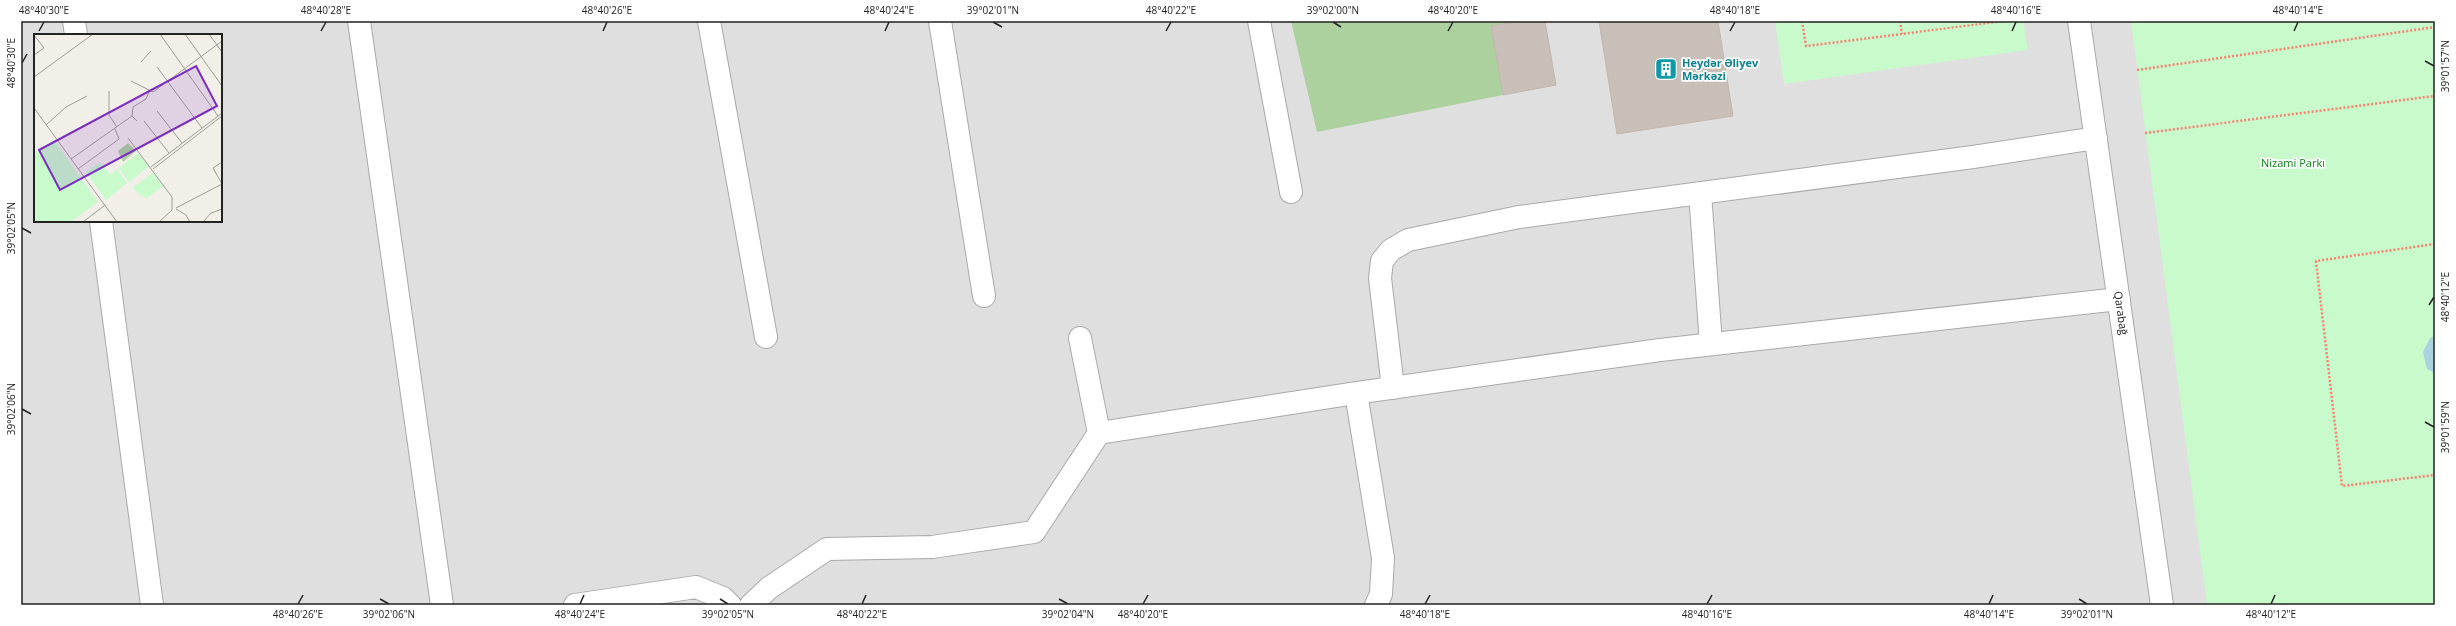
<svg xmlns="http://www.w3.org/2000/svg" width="2456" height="626" viewBox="0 0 2456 626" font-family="'Open Sans',sans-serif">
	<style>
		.residential { fill: #e0dfdf; fill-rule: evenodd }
		.forest { fill: #add19e }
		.park { fill: #c8facc }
		.water { fill: #aad3df }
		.building { fill: #c7bfb8; stroke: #c4b6ab }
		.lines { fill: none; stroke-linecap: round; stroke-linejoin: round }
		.street-casing { stroke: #a9a9a9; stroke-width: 24 }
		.path { stroke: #fa8072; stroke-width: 2.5; stroke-dasharray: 2 2; stroke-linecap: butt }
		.street { stroke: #fff; stroke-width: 22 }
		.ticks { fill: none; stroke: #222; stroke-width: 1.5 }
		.labels { text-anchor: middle; stroke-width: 3.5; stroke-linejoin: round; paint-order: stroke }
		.culture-label { font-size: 11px; font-weight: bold; fill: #0d838f; stroke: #fff; text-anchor: start }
		.park-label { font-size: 11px; fill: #0c8416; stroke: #fff }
		.street-label { font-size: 11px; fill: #222; stroke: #fff }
		.inset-road { fill: none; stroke: #9f9d99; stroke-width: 1 }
		.view { fill: #7b2cbf; fill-opacity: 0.15; stroke: #7b2cbf; stroke-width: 2 }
		.inset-edge { fill: none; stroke: #222; stroke-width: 2 }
		.neatline { fill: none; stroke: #222; stroke-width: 1.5 }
		.ticks-label { font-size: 10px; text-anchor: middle; fill: #222 }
	</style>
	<rect width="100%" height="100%" fill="#f2efe9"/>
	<path class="residential" d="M21,21H2435V605H21ZM35,35H221V221H35Z"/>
	<path class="forest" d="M1291,21H1520L1491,26L1503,95L1317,132Z"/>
	<path class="park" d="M1775,21H2023L2028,50L1784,84Z
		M2131,21H2435V605H2207Z"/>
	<path class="water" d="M2435,336V373L2427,369L2423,352L2430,338Z"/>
	<path class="building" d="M1520,21H1545L1556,85L1503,95L1491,26Z
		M1599,21H1718L1733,116L1617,134Z"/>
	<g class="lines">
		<g class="street-casing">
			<path id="street" d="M74,21L76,35
				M359,21L442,605
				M709,21L766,337
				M940,21L984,296
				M1259,21L1291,192
				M2079,21L2162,605
				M1700,193L1711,344
				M101,221L152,605
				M1393,388L1380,278L1382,261L1391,250L1408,240L1519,217L1973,157L2096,138
				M1356,393L1383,558L1381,594L1376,605
				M1099,433L1356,393L1660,350L2119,299
				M575,605L696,587L723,598L730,605
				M751,605L769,588L827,549L932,547L1034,532L1099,433L1080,338"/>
		</g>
		<path class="path" d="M1802,21L1806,46L2004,21
			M1900,21L1902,34
			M2137,70L2435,27
			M2145,133L2435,96
			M2435,244L2316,261L2342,486L2435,475"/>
		<use href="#street" class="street"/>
	</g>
	<path class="ticks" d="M993,22L1002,27M1333,22L1341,27M39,31L44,22M321,31L326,22M603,31L607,22M885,31L889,22M1166,31L1171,22M1448,31L1453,22M1730,31L1735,22M2012,31L2016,22M2294,31L2298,22M2425,61L2434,66M22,63L27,54M22,228L31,233M2429,305L2434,297M22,409L31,414M2425,422L2434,427M380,599L389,604M720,599L728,604M1059,599L1068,604M2079,599L2087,604M298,604L303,595M580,604L584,595M862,604L866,595M1143,604L1148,595M1425,604L1430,595M1707,604L1712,595M1989,604L1993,595M2271,604L2275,595"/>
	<defs>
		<g id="building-square" transform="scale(1.15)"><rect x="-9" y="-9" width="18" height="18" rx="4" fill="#0f9aa8" stroke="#fff"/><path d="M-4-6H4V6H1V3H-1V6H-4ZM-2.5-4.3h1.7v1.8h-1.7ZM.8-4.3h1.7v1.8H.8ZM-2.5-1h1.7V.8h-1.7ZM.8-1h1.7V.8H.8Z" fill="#fff"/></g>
	</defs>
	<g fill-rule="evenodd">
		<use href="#building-square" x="1666" y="69"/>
	</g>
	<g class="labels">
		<g class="culture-label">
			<text x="1682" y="67">Heydər Əliyev<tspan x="1682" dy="13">Mərkəzi</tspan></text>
		</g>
		<g class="park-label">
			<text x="2293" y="167">Nizami Parkı</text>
		</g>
		<g class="street-label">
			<text transform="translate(2121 313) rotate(82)" y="4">Qarabağ</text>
		</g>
	</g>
	<g transform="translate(34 34)">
		<rect width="188" height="188" fill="#f2efe9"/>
		<path d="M94,109L102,117L89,128L84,117Z" fill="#add19e"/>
		<path d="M20,106L64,168L37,188H0V120ZM104,119L115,132L95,148L85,134ZM66,128L76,141L83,135L93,149L72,166L52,138ZM119,139L129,152L112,165L109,161L106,162L99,153Z" fill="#c8facc"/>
		<path class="inset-road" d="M126,0L184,82M151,0L188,52M175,0L188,18M0,1L10,14L0,21M107,28L117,17M123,33L168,94M0,43L59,0M97,47L119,58L188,7M75,57V81L83,93M0,74L83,188M123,77L148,109M103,87L98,82L99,73L112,65L115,58M110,87L135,119M12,91L32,73L53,62M94,104L138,163V176L125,188M37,125L98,82M117,133L188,79M44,135L85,105L81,95M119,135L188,82M142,174L188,150L179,134L188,128M142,175L152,181L156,188M49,188L71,171M169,188L177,179L188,175"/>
		<path class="view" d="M162,32L183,72L26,156L5,116Z"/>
		<rect width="188" height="188" class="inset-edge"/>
	</g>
	<rect width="2456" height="626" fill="none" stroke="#ffffff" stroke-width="44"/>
	<rect x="22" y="22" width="2412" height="582" class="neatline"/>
	<g class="ticks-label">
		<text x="44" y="14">48°40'30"E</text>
		<text x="326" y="14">48°40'28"E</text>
		<text x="607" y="14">48°40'26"E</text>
		<text x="889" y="14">48°40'24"E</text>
		<text x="993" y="14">39°02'01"N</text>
		<text x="1171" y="14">48°40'22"E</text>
		<text x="1333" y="14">39°02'00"N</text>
		<text x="1453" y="14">48°40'20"E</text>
		<text x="1735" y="14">48°40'18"E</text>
		<text x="2016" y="14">48°40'16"E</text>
		<text x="2298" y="14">48°40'14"E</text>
		<text transform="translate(11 63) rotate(-90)" y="4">48°40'30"E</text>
		<text transform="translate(2445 66) rotate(-90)" y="4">39°01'57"N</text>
		<text transform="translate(11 228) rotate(-90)" y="4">39°02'05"N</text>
		<text transform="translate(2445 297) rotate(-90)" y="4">48°40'12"E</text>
		<text transform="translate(11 409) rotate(-90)" y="4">39°02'06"N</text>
		<text transform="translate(2445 427) rotate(-90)" y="4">39°01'59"N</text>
		<text x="298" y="618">48°40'26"E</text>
		<text x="389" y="618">39°02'06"N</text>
		<text x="580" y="618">48°40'24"E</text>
		<text x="728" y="618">39°02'05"N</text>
		<text x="862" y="618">48°40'22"E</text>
		<text x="1068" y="618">39°02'04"N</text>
		<text x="1143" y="618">48°40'20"E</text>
		<text x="1425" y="618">48°40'18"E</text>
		<text x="1707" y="618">48°40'16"E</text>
		<text x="1989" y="618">48°40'14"E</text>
		<text x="2087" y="618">39°02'01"N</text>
		<text x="2271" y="618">48°40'12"E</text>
	</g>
</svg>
